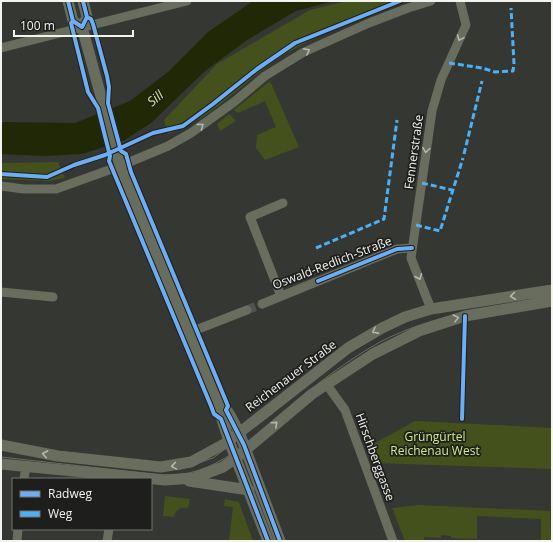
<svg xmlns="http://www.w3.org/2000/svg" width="553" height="542" viewBox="0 0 553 542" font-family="'Open Sans',sans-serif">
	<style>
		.green { fill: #45511d }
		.water { fill: #202805 }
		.pier { fill: #353733 }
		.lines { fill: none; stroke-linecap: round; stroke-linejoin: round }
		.minor-tunnel { stroke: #52534f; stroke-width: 9; stroke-dasharray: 9 4.5; stroke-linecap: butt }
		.minor { stroke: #686d5d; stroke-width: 9 }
		.tertiary { stroke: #686d5d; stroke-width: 11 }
		.tram { stroke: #6b6d65; stroke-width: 1 }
		.quiet { stroke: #4cb0f7; stroke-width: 3; stroke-dasharray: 6 3; stroke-linecap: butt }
		.cycleway-casing { stroke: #1e1f1c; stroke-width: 6 }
		.cycleway { stroke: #6dadf4; stroke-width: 4 }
		.oneway { stroke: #b4b7ae }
		.labels { text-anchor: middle; stroke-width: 3.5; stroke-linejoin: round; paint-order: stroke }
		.street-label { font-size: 12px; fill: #f3f4f0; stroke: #1e1f1c }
		.park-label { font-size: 12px; fill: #d1ec85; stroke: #1e1f1c }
		.water-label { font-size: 13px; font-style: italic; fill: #cfea83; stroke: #1e1f1c }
	</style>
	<rect width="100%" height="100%" fill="#353733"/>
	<path class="green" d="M347,1H406C362,19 313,35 273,62C239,86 209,121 168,134L164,120L217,64L310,10Z
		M270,81L299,147L265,160L256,148L257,135L276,127L265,101L238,113L234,110Z
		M229,114L236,121L220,131L217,124Z
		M58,162L65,178L49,181L1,179V163Z
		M415,421L552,428V469L374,463L368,447Z
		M165,496L190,499L188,508C180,507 176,509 174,517L163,516Z
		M225,499L239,502L253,541H229L233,507L224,506Z
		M419,505L550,511L551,541H541V519L477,516V539L451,538V536L441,535V538L424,537V541H405L392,508Z"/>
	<path class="water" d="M253,1H334L296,11L247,40L205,71L151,123L123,141L82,154L42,156L1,154V122L75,123L130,101L168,72L208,32Z"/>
	<path class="pier" d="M112,106L122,143L105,149L96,113Z"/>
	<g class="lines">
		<path class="minor-tunnel" d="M247,310L262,304"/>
		<path class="minor" d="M1,48L187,1
			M1,186L24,189H56L120,166L168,146L191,133L234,102L265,76L304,52L369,23L408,8L431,1
			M1,292L53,297
			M281,296L250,217L283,203
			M262,304L397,249L412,248
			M431,309L411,258L432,111L441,80L466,25L460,1
			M188,333L247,310
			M327,385L345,410L393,541
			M24,479L26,466
			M17,541L18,529
			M107,541L109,529"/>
		<path class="tertiary" d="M68,1L73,21L82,27
			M83,1L87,17L82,27L120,166L213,392L229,441L268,541
			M216,396L230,415L239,432L280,541
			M1,445L58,456L161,467L191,462L226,443L348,348L382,328L405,317L431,309L552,290
			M1,464L165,480L194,478L223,467L236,458L312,394L373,354L419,331L465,316L552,301
			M189,481L249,490"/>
		<path class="tram" d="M1,457L161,475C215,479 253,437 291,406C316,384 351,358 380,342C434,314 493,307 552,298
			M178,470L213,458L273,413"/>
		<path class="quiet" d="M449,63L482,68L495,72L513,71L514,64L511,8
			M464,154L482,81
			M422,183L452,190
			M416,225L440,231L463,158
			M316,248L384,219L397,120"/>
		<g class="cycleway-casing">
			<path id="cycleway" d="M68,1L73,21L82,27L87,17L83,1
				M87,17L91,19L93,24L107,76L109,87L108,103L121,151L126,154L131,172L228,406L226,410L244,445L280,541
				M73,21L71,23L88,92L98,108L110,156L109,161L211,406L214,414L221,419L268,541
				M1,174L47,177L74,165L105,155L153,133L183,126L213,104L257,69L295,43L400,1
				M318,281L397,249L412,248
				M462,419L465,316"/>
		</g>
		<use href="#cycleway" class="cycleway"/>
	</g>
	<defs><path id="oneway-chevron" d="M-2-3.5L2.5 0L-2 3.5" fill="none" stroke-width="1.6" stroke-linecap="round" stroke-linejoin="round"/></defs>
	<g class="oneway">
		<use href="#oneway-chevron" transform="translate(460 38) rotate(114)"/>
		<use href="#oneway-chevron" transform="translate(307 51) rotate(-28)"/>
		<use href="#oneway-chevron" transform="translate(201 126) rotate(-36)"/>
		<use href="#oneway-chevron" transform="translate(426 150) rotate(98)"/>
		<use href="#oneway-chevron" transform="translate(419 277) rotate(67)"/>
		<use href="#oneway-chevron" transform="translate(513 296) rotate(172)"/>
		<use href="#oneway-chevron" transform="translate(456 318) rotate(-14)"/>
		<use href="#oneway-chevron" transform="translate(375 331) rotate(152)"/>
		<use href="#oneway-chevron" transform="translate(275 424) rotate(-42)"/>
		<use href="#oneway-chevron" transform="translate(45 454) rotate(-169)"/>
		<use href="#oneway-chevron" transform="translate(174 466) rotate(171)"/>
	</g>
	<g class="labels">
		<g class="street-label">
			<text transform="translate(414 152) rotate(-82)" y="4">Fennerstraße</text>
			<text transform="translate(332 263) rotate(-21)" y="4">Oswald-Redlich-Straße</text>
			<text transform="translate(291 376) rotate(-37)" y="4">Reichenauer Straße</text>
			<text transform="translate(375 457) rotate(70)" y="4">Hirschberggasse</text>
		</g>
		<g class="park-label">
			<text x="435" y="441">Grüngürtel<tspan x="435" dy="14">Reichenau West</tspan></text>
		</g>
		<g class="water-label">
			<text transform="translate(155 98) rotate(-40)" y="5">Sill</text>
		</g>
	</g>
	<rect width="553" height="542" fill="none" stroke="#f3f4f0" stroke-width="4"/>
	<rect x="12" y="478" width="140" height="52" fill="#1e1f1c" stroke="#737471"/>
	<rect x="20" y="491" width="20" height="6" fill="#6dadf4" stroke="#737471"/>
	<text x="48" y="498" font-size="12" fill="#f3f4f0">Radweg</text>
	<rect x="20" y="511" width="20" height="6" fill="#4cb0f7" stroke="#737471"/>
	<text x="48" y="518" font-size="12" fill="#f3f4f0">Weg</text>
	<path d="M14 30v6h119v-6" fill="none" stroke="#f3f4f0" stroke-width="2"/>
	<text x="20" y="30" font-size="12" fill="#f3f4f0" stroke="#1e1f1c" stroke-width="3" paint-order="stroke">100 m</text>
</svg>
